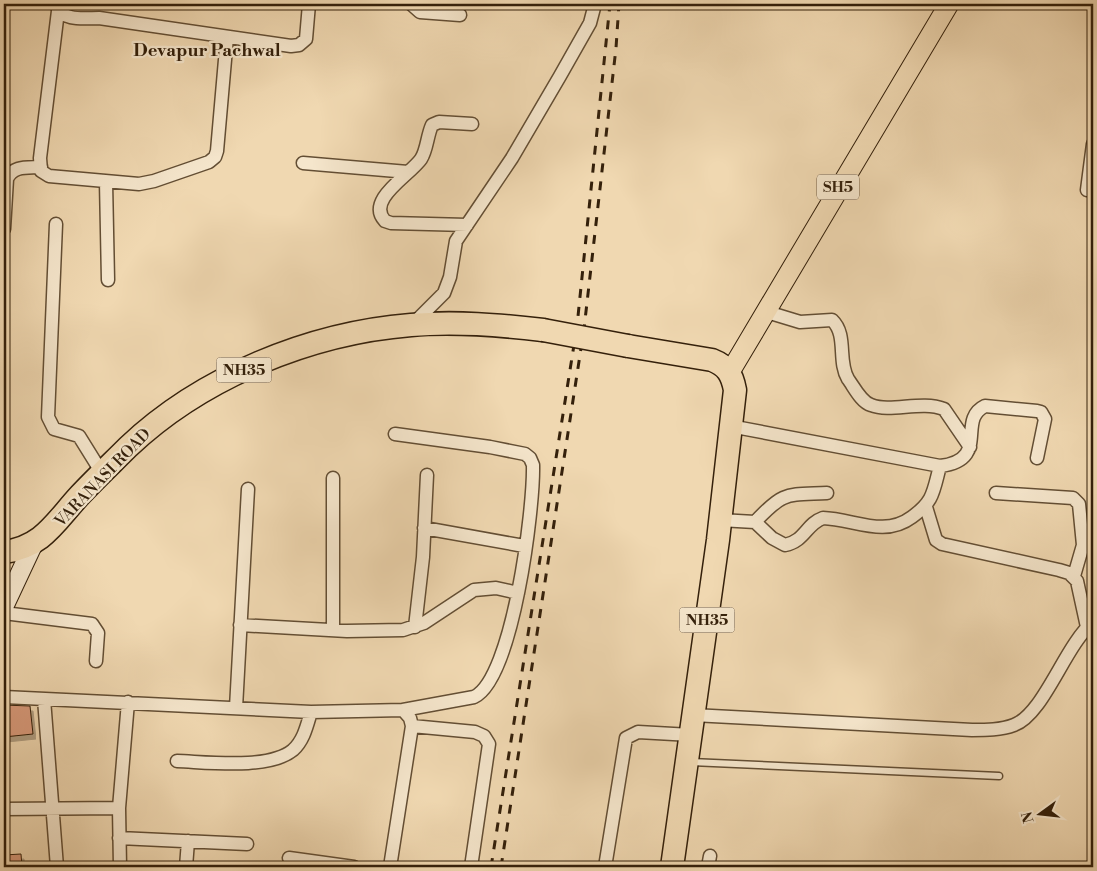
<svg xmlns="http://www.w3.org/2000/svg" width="1097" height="871" viewBox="0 0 1097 871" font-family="'Libre Bodoni',serif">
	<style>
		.building { fill: #d99b7c; stroke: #34200b; filter: url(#shadow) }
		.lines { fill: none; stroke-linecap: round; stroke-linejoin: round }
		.lane-casing { stroke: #634e34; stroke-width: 9 }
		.street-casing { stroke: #634e34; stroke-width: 15 }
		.secondary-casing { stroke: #34200b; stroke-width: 20 }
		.primary-casing { stroke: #34200b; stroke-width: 21 }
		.highway-casing { stroke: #34200b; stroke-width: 25 }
		.lane { stroke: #f5e6cc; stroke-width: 6 }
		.street { stroke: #f5e6cc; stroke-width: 12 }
		.secondary { stroke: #f5e6cc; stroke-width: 18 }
		.primary { stroke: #f0d8b1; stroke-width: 19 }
		.highway { stroke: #f0d8b1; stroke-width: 22 }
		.rail { stroke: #34200b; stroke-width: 3; stroke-dasharray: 9 9; stroke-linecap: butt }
		.highway-bridge-casing { stroke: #34200b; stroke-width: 25; stroke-linecap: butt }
		.highway-bridge { stroke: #f0d8b1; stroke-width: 22 }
		.labels { text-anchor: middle; stroke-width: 4.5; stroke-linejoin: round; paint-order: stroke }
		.shield { fill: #f5e6cc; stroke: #6e5b45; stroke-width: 1 }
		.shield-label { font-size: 15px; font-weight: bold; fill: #34200b }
		.street-label { font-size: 16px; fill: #34200b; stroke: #f5e6cc }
		.neighbourhood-label { font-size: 18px; font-weight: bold; fill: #34200b; stroke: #f5e6cc }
	</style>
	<defs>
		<filter id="shadow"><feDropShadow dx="3" dy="5" stdDeviation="0" flood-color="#0004"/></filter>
	</defs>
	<rect width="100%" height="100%" fill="#f0d8b1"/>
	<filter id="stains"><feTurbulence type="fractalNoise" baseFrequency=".004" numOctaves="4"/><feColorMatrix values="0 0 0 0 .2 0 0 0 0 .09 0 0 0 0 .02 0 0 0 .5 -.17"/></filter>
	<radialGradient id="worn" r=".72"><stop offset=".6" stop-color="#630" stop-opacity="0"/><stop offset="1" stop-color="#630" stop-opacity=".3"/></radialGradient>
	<path class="building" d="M4,705L30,706L33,734L4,737Z
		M21,854L22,867H4V855Z"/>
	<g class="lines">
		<g class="lane-casing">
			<path id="lane" d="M691,762L999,776"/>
		</g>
		<g class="street-casing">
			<path id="street" d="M411,4L420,12L460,15
				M56,5C62,22 85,18 99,18L291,46L299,45L306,39L309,4
				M58,11L40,158L41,171L49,176L139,184L154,181L209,162L215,157L217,151L227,37
				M303,163L408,172
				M106,182L108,280
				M1087,190L1093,144
				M56,224L48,417L54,429L79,436L102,473
				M467,225L391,223L385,221C365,200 410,175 421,159C427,150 427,136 432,125L439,122L472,124
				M4,229L7,179C13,165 28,168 41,167
				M767,312L800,322L832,320C848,335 837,361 848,379C854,387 861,402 871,405C891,413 921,400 944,409L970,447
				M414,323L444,293L450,277L456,241L512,158L560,76L590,23L595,4
				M730,426L940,466C991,460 956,420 985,406L1037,411L1041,412L1045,419L1037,458
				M395,434L490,447L525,454L530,458L533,465C534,508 513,679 474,697L403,710
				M996,493L1073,498L1079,504L1083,545L1074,576
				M926,507L936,540L942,544L1059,570L1069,573L1077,581L1087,627
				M720,520L755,522L772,538L785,545C805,541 806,524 823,518C854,519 884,538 912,517C934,501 933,492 940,466
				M755,522C784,491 786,495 827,493
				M424,528L524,546
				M4,613L92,624L98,633L96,661
				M240,625L347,631L403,630L424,623L474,590L496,588L518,593
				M415,627L423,557L427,475
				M333,630V478
				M4,697L311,712L403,710L410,718L412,726L390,867
				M44,699L57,867
				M236,708L248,489
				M693,715L972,730C986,730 1001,730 1014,725C1044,714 1065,645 1093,622
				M412,726L475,732L484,736L489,744L471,867
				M177,761C207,762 269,770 293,750C304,740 307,725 311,712
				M4,809L119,808
				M119,838L247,844
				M289,858L354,867
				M120,867L119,808L128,702
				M186,867L188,841
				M605,867L626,738L638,732L691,735
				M708,867L710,856"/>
		</g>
		<g class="secondary-casing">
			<path id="secondary" d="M4,607L34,543"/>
		</g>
		<g class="primary-casing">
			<path id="primary" d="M730,372L949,4"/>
		</g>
		<g class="highway-casing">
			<path id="highway" d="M628,346L712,360C727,366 732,374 735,390L718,540L672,867
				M4,552C43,547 55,522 80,495C95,479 112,463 128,447C202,377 310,333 411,325C455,321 500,325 543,330"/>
		</g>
		<use href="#lane" class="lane"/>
		<use href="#street" class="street"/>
		<use href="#secondary" class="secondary"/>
		<use href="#primary" class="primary"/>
		<use href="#highway" class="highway"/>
		<path class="rail" d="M491,867L577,326L610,4
			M501,867L584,329L616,48L619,4"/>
		<g class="highway-bridge-casing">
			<path id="highway-bridge" d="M543,330L628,346"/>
		</g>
		<use href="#highway-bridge" class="highway-bridge"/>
	</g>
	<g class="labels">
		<g class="shield">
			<rect x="817" y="174.5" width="42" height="25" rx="4"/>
			<rect x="216.5" y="357.5" width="55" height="25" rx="4"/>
			<rect x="679.5" y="607.5" width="55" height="25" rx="4"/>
		</g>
		<g class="shield-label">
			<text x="838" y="192">SH5</text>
			<text x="244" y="375">NH35</text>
			<text x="707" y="625">NH35</text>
		</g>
		<g class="street-label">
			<text transform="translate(102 477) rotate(-46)" y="6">VARANASI ROAD</text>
		</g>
		<g class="neighbourhood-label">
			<text x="207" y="56">Devapur Pachwal</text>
		</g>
	</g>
	<rect width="1097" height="871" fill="none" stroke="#f0d8b1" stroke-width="20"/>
	<rect x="5" y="5" width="1087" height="861" fill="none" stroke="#34200b" stroke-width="2.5"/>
	<rect x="10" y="10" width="1077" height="851" fill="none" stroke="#34200b"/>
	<g transform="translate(1040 814) rotate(255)" stroke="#f5e6cc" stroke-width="4" paint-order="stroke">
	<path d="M0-4L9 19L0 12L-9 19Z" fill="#34200b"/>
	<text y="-8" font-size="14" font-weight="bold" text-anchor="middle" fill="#34200b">N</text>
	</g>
	<rect width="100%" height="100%" filter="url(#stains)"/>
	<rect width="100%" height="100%" fill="url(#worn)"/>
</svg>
